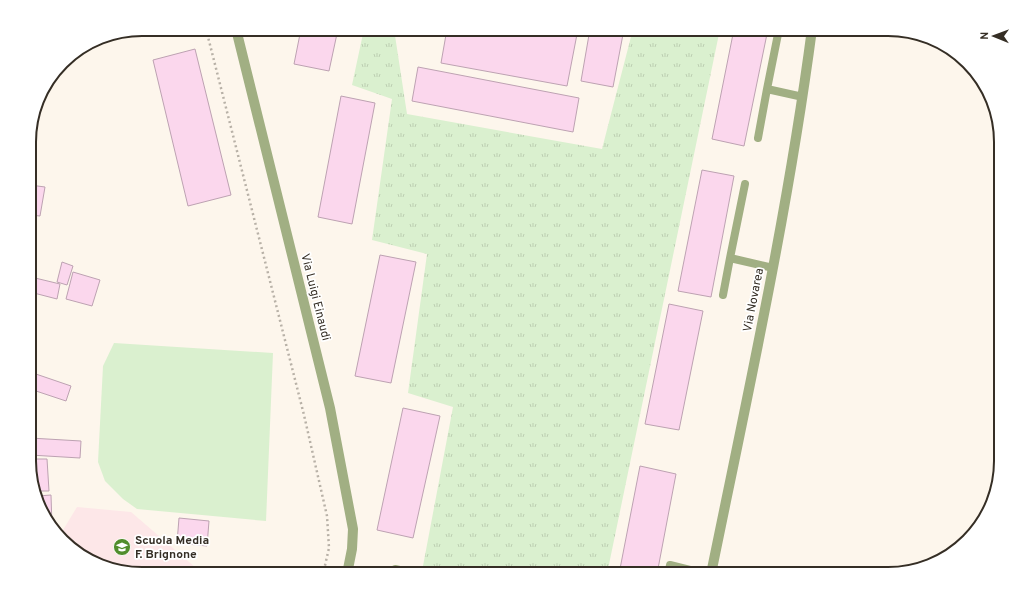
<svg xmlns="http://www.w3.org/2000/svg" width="1030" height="603" viewBox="0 0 1030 603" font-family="Overpass,sans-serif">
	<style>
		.education { fill: #fde7e8 }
		.grass { fill: url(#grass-tufts) }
		.park { fill: #daf0cf }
		.building { fill: #fbd7ed; stroke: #bda2b2 }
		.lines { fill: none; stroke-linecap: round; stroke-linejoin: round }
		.path { stroke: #b8b1a7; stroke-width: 2.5; stroke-dasharray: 2 3; stroke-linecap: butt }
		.lane { stroke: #a1af83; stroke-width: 8 }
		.street { stroke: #a1af83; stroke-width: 10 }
		.labels { text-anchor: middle; stroke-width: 3.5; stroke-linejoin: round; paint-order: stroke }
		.street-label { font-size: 12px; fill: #352e25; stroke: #fff }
		.poi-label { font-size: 12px; font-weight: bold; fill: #352e25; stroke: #fff; text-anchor: start }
		.rim { fill: none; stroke: #352e25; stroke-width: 2 }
	</style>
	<defs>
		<pattern id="grass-tufts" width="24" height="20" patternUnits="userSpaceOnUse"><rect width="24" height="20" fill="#daf0cf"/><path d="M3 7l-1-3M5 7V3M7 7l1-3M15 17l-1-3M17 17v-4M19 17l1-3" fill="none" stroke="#bcceb2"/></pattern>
	</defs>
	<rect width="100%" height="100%" fill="#fdf6ec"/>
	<path class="education" d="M77,507L131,512L203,574H142L85,559L60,535Z"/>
	<path class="grass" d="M364,29H394L407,114L602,149L633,29H720L607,574H460L423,566L453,407L408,393L427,254L372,240L392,99L352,85Z"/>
	<path class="park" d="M114,343L273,353L266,521L137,509L123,499L105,481L98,462L103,366Z"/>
	<path class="building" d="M301,29H338L329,71L294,64Z
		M447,29H578L567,86L441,63Z
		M590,29H624L613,87L581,81Z
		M734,29H768L744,146L712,139Z
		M195,49L231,195L188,206L153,60Z
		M418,67L579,98L573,132L412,101Z
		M341,96L375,103L352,224L318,217Z
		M702,170L734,176L711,297L678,291Z
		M30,185L45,187L40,216L30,215Z
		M380,255L416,262L391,383L355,376Z
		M62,262L73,266L67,285L57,282Z
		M30,264L33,265L31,277L60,284L57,299L30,292Z
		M73,272L100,280L92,306L66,299Z
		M669,304L703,311L679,430L645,424Z
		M30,372L71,386L66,401L30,389Z
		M403,408L440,416L413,538L377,530Z
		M30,438L81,441L80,458L30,455Z
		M30,459H47L49,491H36L30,475Z
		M640,466L676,474L657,574H619Z
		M51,495L52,526H51L48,523L38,496Z
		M179,518L209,521L207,546L177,543Z
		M240,567L254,574H236Z"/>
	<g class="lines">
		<path class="path" d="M206,29L304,415L327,516L329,548L323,574"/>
		<path class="lane" d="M767,89L779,29
			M758,138L767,89L803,97
			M745,184L730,258L773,268
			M723,295L730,258
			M385,574L395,569L418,574
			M668,574L670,565L706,574"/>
		<path class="street" d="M236,29L330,408L353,529L352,549L347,574
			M711,574C748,393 788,212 812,29"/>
	</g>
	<defs>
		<g id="school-disc" transform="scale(0.9)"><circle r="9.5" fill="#518d2c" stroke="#fff"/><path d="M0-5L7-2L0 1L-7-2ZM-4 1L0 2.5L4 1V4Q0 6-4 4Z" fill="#fff"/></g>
	</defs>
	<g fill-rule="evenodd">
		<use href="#school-disc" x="122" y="547"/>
	</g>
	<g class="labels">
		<g class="street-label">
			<text transform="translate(316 297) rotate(76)" y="4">Via Luigi Einaudi</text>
			<text transform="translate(753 300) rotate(-79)" y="4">Via Novarea</text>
		</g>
		<g class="poi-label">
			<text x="135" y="544">Scuola Media<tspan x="135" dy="14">F. Brignone</tspan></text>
		</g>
	</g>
	<path d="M0 0H1030V603H0ZM142 36H888A106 106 0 0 1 994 142V461A106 106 0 0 1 888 567H142A106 106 0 0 1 36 461V142A106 106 0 0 1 142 36Z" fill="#fff" fill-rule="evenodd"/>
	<path class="rim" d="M142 36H888A106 106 0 0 1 994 142V461A106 106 0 0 1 888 567H142A106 106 0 0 1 36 461V142A106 106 0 0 1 142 36Z"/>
	<g transform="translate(994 36) rotate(271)" stroke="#ffffff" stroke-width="3" paint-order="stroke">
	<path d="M0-3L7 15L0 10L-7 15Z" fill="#352e25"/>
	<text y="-6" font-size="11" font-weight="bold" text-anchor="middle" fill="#352e25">N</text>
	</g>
</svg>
